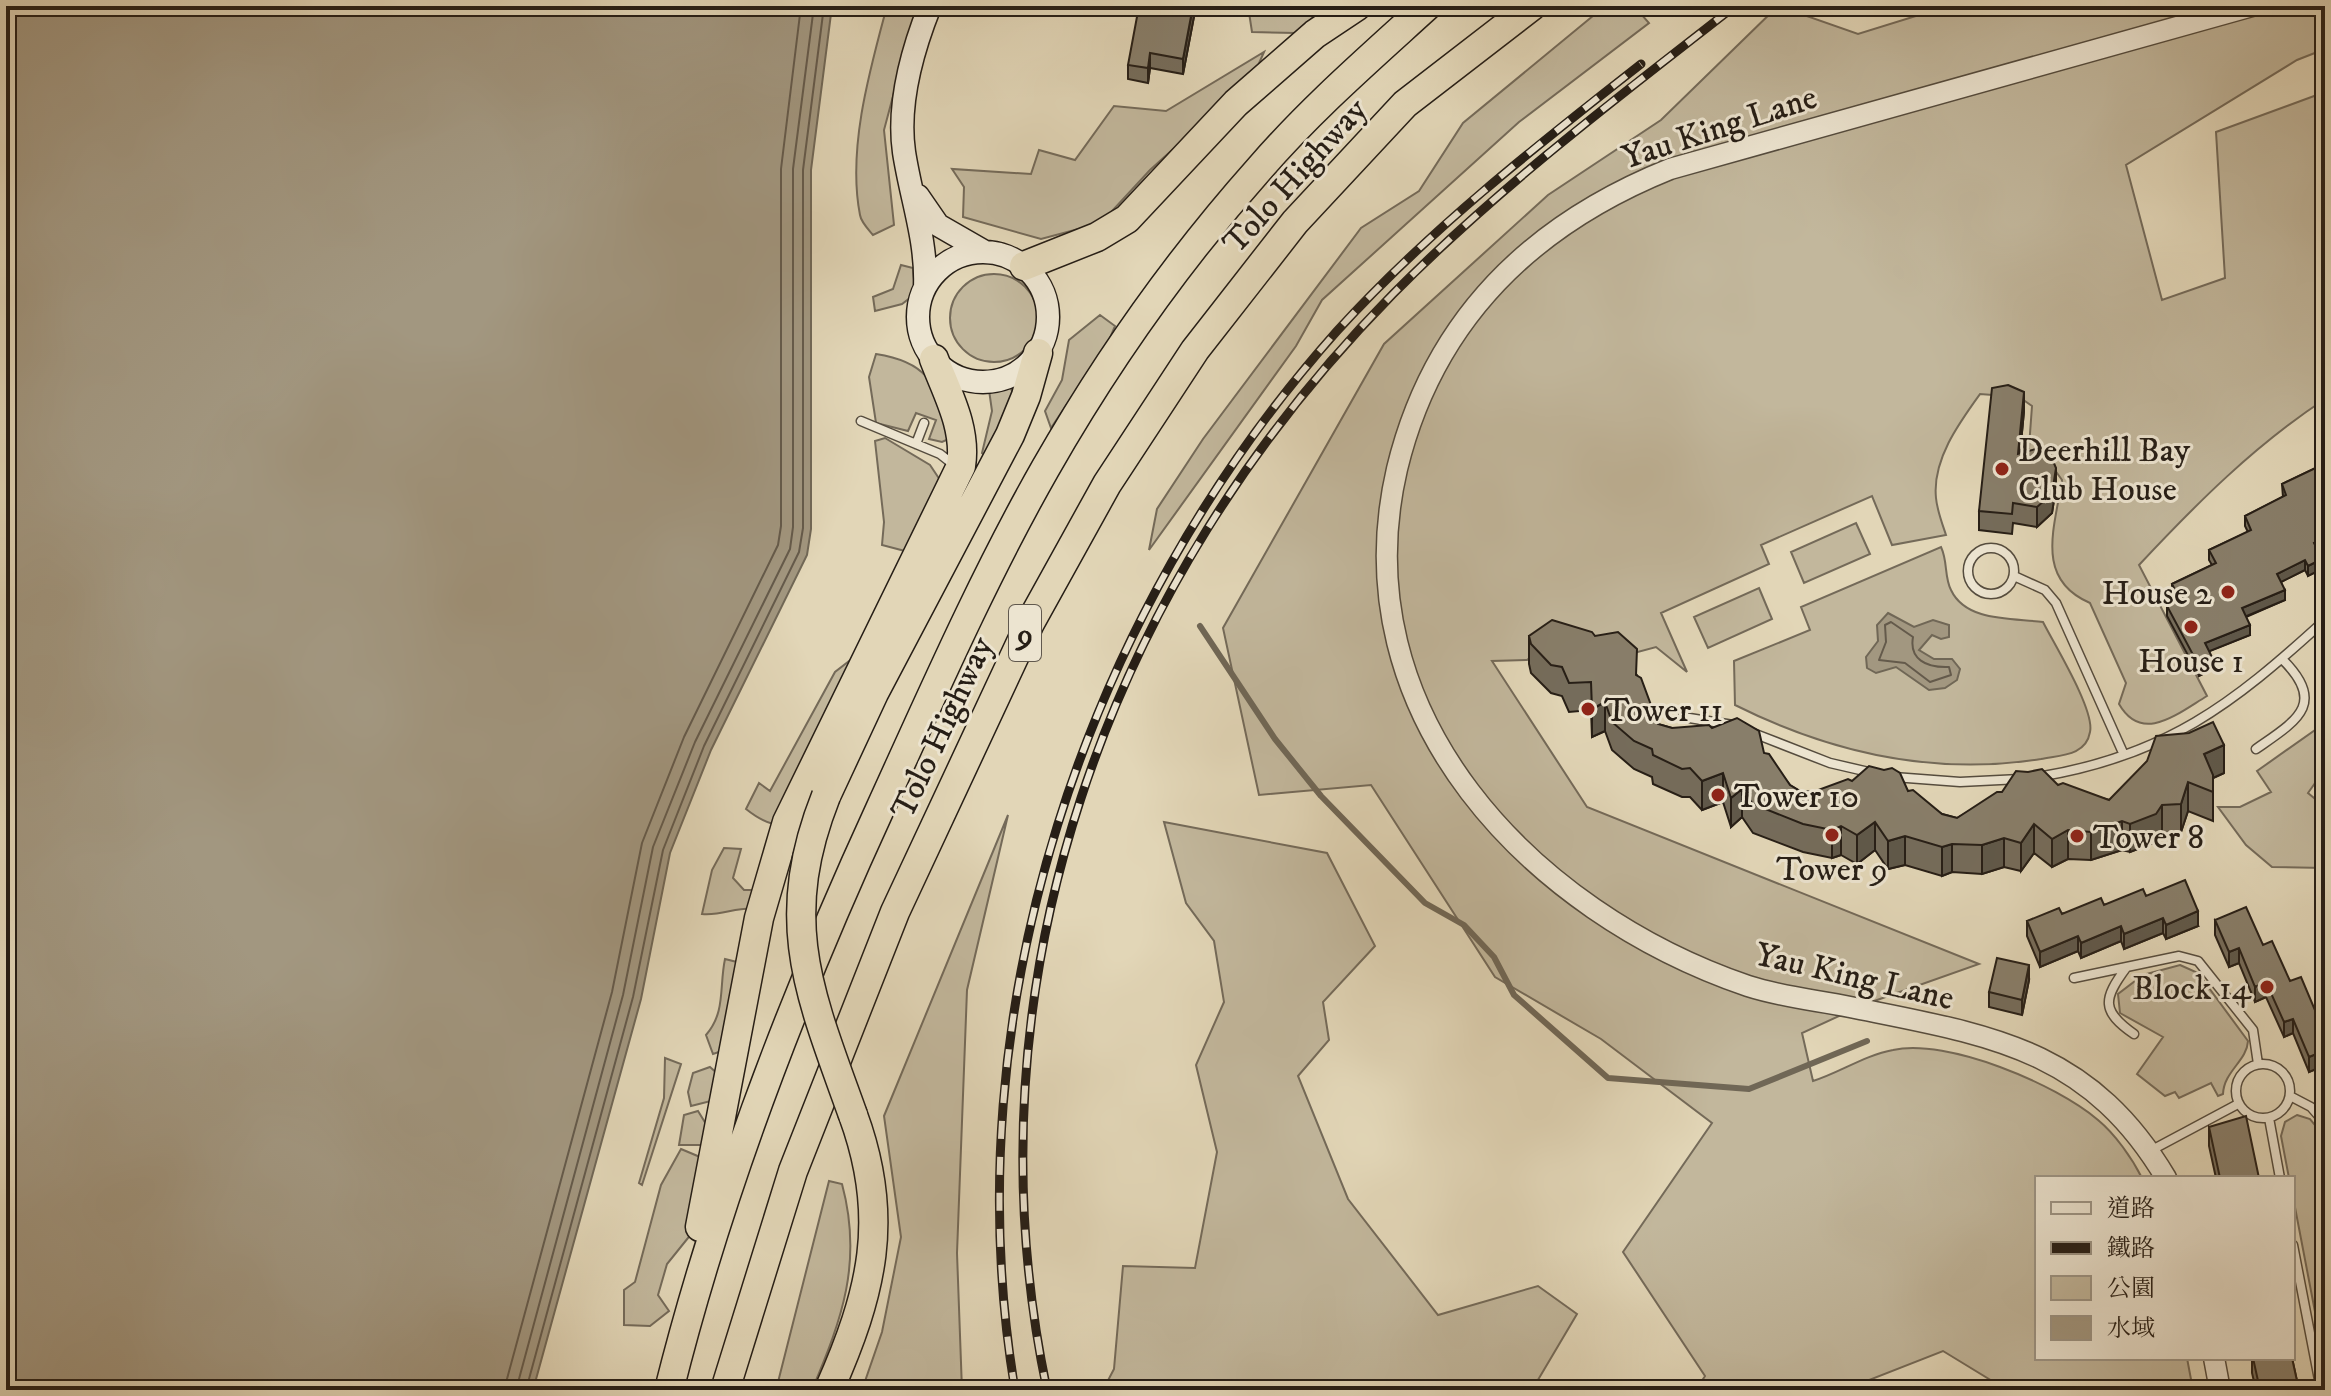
<svg xmlns="http://www.w3.org/2000/svg" width="2331" height="1396" viewBox="0 0 2331 1396" font-family="'IM FELL DW Pica','Noto Serif TC',serif">
	<style>
		.green { fill: #c2b79c; stroke: #746a59; stroke-width: 2 }
		.water { fill: #a29780; stroke: #706756; stroke-width: 2 }
		.lines { fill: none; stroke-linecap: round; stroke-linejoin: round }
		.shore { stroke: #645a4b; stroke-width: 2 }
		.stream { stroke: #706756; stroke-width: 6 }
		.service-casing { stroke: #554c3e; stroke-width: 11 }
		.tertiary-casing { stroke: #554c3e; stroke-width: 23 }
		.secondary-casing { stroke: #261e16; stroke-width: 25 }
		.motorway-casing { stroke: #261e16; stroke-width: 31 }
		.service { stroke: #ece4d0; stroke-width: 8 }
		.tertiary { stroke: #ece4d0; stroke-width: 20 }
		.secondary { stroke: #ece4d0; stroke-width: 22 }
		.motorway { stroke: #e2d6b7; stroke-width: 28 }
		.rail-casing { stroke: #261e16; stroke-width: 9 }
		.rail { stroke: #ece4d0; stroke-width: 6; stroke-dasharray: 18; stroke-linecap: butt }
		.motorway-bridge-casing { stroke: #261e16; stroke-width: 31; stroke-linecap: butt }
		.motorway-bridge { stroke: #e2d6b7; stroke-width: 28 }
		.wall { fill: #756c5b; stroke: #261e16; stroke-width: 2 }
		.shaded-wall { fill: #5f584a; stroke: #261e16; stroke-width: 2 }
		.building { fill: #887e6a; stroke: #261e16; stroke-width: 2 }
		.poi-dot { fill: #8f2418; stroke: #ece4d0; stroke-width: 3 }
		.labels { text-anchor: middle; stroke-width: 6; stroke-linejoin: round; paint-order: stroke }
		.shield { fill: #ece4d0; stroke: #61594e; stroke-width: 2 }
		.shield-label { font-size: 32px; font-weight: bold; fill: #261e16 }
		.street-label { font-size: 34px; fill: #261e16; stroke: #ece4d0 }
		.poi-label { font-size: 34px; fill: #261e16; stroke: #ece4d0; text-anchor: start }
	</style>
	<rect width="100%" height="100%" fill="#e2d6b7"/>
	<filter id="stains"><feTurbulence type="fractalNoise" baseFrequency=".0025" numOctaves="4"/><feColorMatrix values="0 0 0 0 .2 0 0 0 0 .09 0 0 0 0 .02 0 0 0 .5 -.17"/></filter>
	<radialGradient id="worn" r=".72"><stop offset=".6" stop-color="#630" stop-opacity="0"/><stop offset="1" stop-color="#630" stop-opacity=".3"/></radialGradient>
	<path class="green" d="M887,6H917L884,130L894,225L873,235C868,229 861,222 860,215C847,149 870,69 887,6Z
		M1248,6H1325L1296,33L1252,32Z
		M1605,6H1634L1649,23L1519,122L1322,300L1296,346L1149,550L1157,509L1203,439L1361,228L1419,191L1463,123Z
		M1778,6L1858,34L1948,6H2171L2173,10L2325,6V49L2297,60L2126,165L2162,300L2225,278L2216,132L2325,92V399C2254,446 2197,503 2139,565L2207,696C2177,714 2142,744 2119,704L2126,683L2090,603C2034,579 2055,527 2062,480L2049,462L2028,461L2032,406L2019,397L1980,394C1959,423 1932,460 1936,498C1937,510 1942,523 1946,535L1892,545L1872,496L1761,545L1769,564L1661,613L1687,672L1656,647L1634,653L1555,638L1527,660L1492,661L1587,807L1979,964L1863,1005L1802,1033L1813,1081C1839,1073 1865,1055 1893,1050C1947,1038 2056,1084 2098,1120C2115,1134 2132,1158 2142,1178H2037V1358H2187L2193,1390H2007L1943,1351L1869,1380L1862,1390H1696L1705,1376L1623,1252L1712,1123L1601,1039L1495,977L1371,785L1259,795L1223,628L1384,344L1548,195L1661,120Z
		M1264,52L1253,77L1150,170L1101,223L1041,239L963,217L964,187L952,169L1031,174L1039,150L1075,160L1114,106L1166,111Z
		M901,265L913,268L915,294L902,304L875,311L873,297L893,289Z
		M950 318a44 44 0 1 1 88 0a44 44 0 1 1-88 0Z
		M1100,315L1115,326L1108,343L1051,428L1045,411L1062,380L1069,340Z
		M876,354C934,363 935,388 951,438L942,442L929,439L936,420L916,413L908,431L876,423L869,377Z
		M1010,386L1015,399L986,456L982,453L992,411L989,390Z
		M885,438L930,465L942,483L905,551L882,545L884,522L875,441Z
		M1856,523L1870,554L1804,583L1791,552Z
		M1941,547C1948,562 1944,576 1951,590C1966,622 2012,618 2043,622C2054,644 2095,710 2090,732C2086,756 2060,755 2041,759C1934,776 1831,753 1735,705L1734,661L1810,630L1801,607Z
		M1759,588L1772,619L1708,648L1694,617Z
		M862,651L803,825C778,827 766,825 746,809L759,783L770,791L835,672Z
		M2325,716V769L2308,793L2325,807V868L2272,867L2246,845L2218,807H2240L2271,792L2257,771L2315,730Z
		M1008,815L967,990L957,1253L962,1390H862L882,1332L901,1237L884,1116Z
		M1164,822L1327,853L1375,946L1323,1002L1329,1040L1298,1076L1348,1199L1438,1315L1538,1286L1577,1314L1532,1390H1103L1114,1369L1123,1266L1195,1268L1217,1152L1196,1065L1224,1002L1214,941L1186,903Z
		M724,848L741,849L733,878L744,890H764L758,909C737,906 723,916 702,914L712,870Z
		M725,959L737,962L722,1051L713,1054L706,1035C726,1012 719,987 725,959Z
		M2180,965L2198,973L2248,1041C2247,1061 2224,1071 2223,1094L2218,1096L2211,1083L2179,1098L2175,1092L2165,1096L2137,1074L2163,1037L2120,1013L2118,994L2143,975Z
		M665,1058L681,1064L642,1185L639,1183L664,1098Z
		M710,1067L719,1075L715,1100L691,1106L688,1092L693,1073Z
		M698,1111L706,1124L702,1145H679L684,1115Z
		M2297,1115L2310,1119L2325,1137V1364L2293,1197V1178H2289L2281,1136L2285,1122Z
		M681,1149L700,1157L692,1233L667,1264L658,1295L669,1311L650,1326L624,1325V1290L635,1282L661,1185Z
		M829,1181L842,1184C863,1262 842,1319 812,1390H776Z"/>
	<path class="water" d="M6,6H832L811,170V529L807,555L711,750L670,853L641,999L533,1390H6Z
		M1888,613L1914,627L1933,620L1949,625V637L1941,639L1932,635L1919,650L1934,659H1952L1960,669L1957,680L1945,688L1929,690L1896,667L1876,673L1867,668L1866,657L1878,641L1877,625Z"/>
	<g class="lines">
		<path class="shore" d="M1891,622L1913,637C1909,659 1926,668 1949,667L1951,675L1930,682L1905,663L1879,660L1886,642L1885,625Z
			M504,1390L612,992L642,843L684,737L778,545L781,526V169L801,6
			M516,1390L623,995L653,847L695,742L790,549L793,527V169L814,6
			M526,1390L633,997L663,850L704,746L799,552L803,528V170L824,6"/>
		<path class="stream" d="M1200,626L1275,739L1321,796L1425,903L1464,925L1494,957L1514,995L1608,1078L1749,1089L1867,1041"/>
		<g class="service-casing">
			<path id="service" d="M861,421L940,454L954,465
				M916,444L924,423
				M1968 571a23 23 0 1 1 46 0a23 23 0 1 1-46 0Z
				M2014,576L2045,590L2056,603L2124,755
				M1683,717L1733,725
				M1753,733L1830,763L1873,773
				M2256,749C2296,721 2328,704 2282,659
				M1894,777L1960,782L2020,779
				M2038,777C2166,756 2232,705 2325,620
				M2126,968C2103,999 2101,1011 2134,1034
				M2074,978L2179,956L2198,961L2253,1030L2258,1064
				M2236 1091a27 27 0 1 1 54 0a27 27 0 1 1-54 0Z
				M2290,1096L2311,1107L2325,1123
				M2269,1118L2280,1178
				M2150,1151L2238,1104
				M2293,1245L2321,1390"/>
		</g>
		<g class="tertiary-casing">
			<path id="tertiary" d="M2166,1178C2088,1047 1988,1035 1850,1007C1815,1000 1782,997 1748,986C1531,912 1340,714 1397,469C1433,320 1531,225 1670,169L2252,6
				M2214,1358L2220,1390"/>
		</g>
		<g class="secondary-casing">
			<path id="secondary" d="M918,196L938,225L985,252
				M918 317a65 65 0 1 1 130 0a65 65 0 1 1-130 0Z
				M925,287C927,240 911,198 904,152C897,103 912,51 930,6"/>
		</g>
		<g class="motorway-casing">
			<path id="motorway" d="M1024,266L1097,237L1127,219L1236,103L1315,34L1357,6
				M826,796L874,693L1010,435L1026,396L1038,353
				M700,1227L759,918L787,822L961,466C967,428 947,393 934,359
				M669,1390C719,1190 794,996 880,809C932,695 983,578 1045,469C1106,362 1178,260 1260,168C1311,109 1370,58 1427,6
				M725,1390L793,1171L895,912L1030,623L1107,484L1195,350L1295,222L1405,104L1532,6
				M829,1390C872,1293 891,1218 853,1115"/>
		</g>
		<use href="#service" class="service"/>
		<use href="#tertiary" class="tertiary"/>
		<use href="#secondary" class="secondary"/>
		<use href="#motorway" class="motorway"/>
		<g class="rail-casing">
			<path id="rail" d="M1015,1390C952,1012 1084,615 1337,331C1428,231 1535,147 1641,64
				M1047,1390C962,984 1107,584 1393,294C1498,188 1618,97 1735,6"/>
		</g>
		<use href="#rail" class="rail"/>
		<g class="motorway-bridge-casing">
			<path id="motorway-bridge" d="M826,796C776,922 810,995 853,1115"/>
		</g>
		<use href="#motorway-bridge" class="motorway-bridge"/>
	</g>
	<path class="wall" d="M1196,6L1183,74L1150,68L1148,83L1128,79V65Z
		M2024,411L2020,454L2056,487L2052,513L2037,527L2013,523L2012,534L1979,530V511Z
		M2325,448V547L2318,551L2322,569L2308,576L2305,570L2281,582L2285,600L2246,617L2250,635L2209,651L2213,669L2199,676L2167,616V606L2176,602L2172,594V584L2212,565L2209,560V550L2248,532L2245,526V516L2283,497L2282,484L2320,466L2318,462V452Z
		M1529,636H1595L1637,675L1658,724L1672,728H1712L1764,753L1790,785L1800,791L1813,792L1852,781L1908,791L1942,814L1957,818L2002,792L2058,785L2109,800L2224,773L2213,778V821L2188,811L2181,832L2162,833L2156,842L2130,852L2122,850L2091,860L2068,859L2052,867L2034,853L2021,871L2004,867L1982,874L1952,872L1942,876L1905,865L1888,869L1875,850L1857,864L1841,855L1832,858L1803,852L1753,833L1742,817L1731,827L1723,802L1702,810L1690,797H1682L1653,784L1652,777L1634,769L1612,750L1605,731L1592,737L1591,710L1569,712L1562,696L1551,693L1531,673L1529,664Z
		M2146,896L2198,926L2166,939L2163,933L2124,949L2121,941L2081,958L2078,951L2040,967L2027,936V921Z
		M2215,920L2263,945L2290,981L2317,1015L2325,1012V1077L2321,1067L2309,1072L2293,1033L2284,1037L2266,997L2255,1002L2239,963L2229,967L2215,935Z
		M2029,980L2022,1015L1989,1007V992Z
		M2209,1127L2259,1178H2216L2209,1146Z
		M2325,1242V1294L2318,1253V1244Z
		M2252,1358H2292L2299,1390H2256L2252,1373Z"/>
	<path class="shaded-wall" d="M1193,6H1196L1183,74V59Z
		M1150,53V68L1148,83V68Z
		M2024,392V411L2018,474V454Z
		M2056,468V487L2052,513L2037,527V507Z
		M2325,537V547L2314,553V543Z
		M2322,559V569L2308,576V566Z
		M2305,560V570L2277,584V574Z
		M2285,590V600L2242,618V608Z
		M2250,625V635L2205,653V643Z
		M2213,659V669L2199,676V666Z
		M1605,702V731L1592,737V709Z
		M2224,745V773L2213,778V821V778L2204,754Z
		M1723,773V802L1702,810V781Z
		M2188,782V811L2181,832V804Z
		M1742,789V817L1731,827V798Z
		M2162,805V833L2156,842L2130,852V824Z
		M2122,821V850L2091,860V832Z
		M1875,822V850L1857,864V835Z
		M2034,824V853L2021,871V843Z
		M1841,826V855L1832,858V830Z
		M2068,830V859L2052,867V839Z
		M1905,836V865L1888,869V841Z
		M2004,838V867L1982,874V845Z
		M1952,844V872L1942,876V847Z
		M2198,911V926L2166,939V925Z
		M2163,918V933L2124,949V934Z
		M2121,926V941L2081,958V943Z
		M2078,936V951L2040,967V952Z
		M2239,948V963L2229,967V952Z
		M2029,965V980L2022,1015V1000Z
		M2266,982V997L2255,1002V987Z
		M2293,1019V1033L2284,1037V1022Z
		M2321,1052V1067L2309,1072V1057Z"/>
	<path class="building" d="M1139,6H1193L1183,59L1150,53L1148,68L1128,65Z
		M2008,385L2024,392L2018,454L2039,448L2050,454L2056,468L2052,494L2037,507L2013,503L2012,514L1979,511L1992,388Z
		M2325,448V537L2314,543L2322,559L2308,566L2305,560L2277,574L2285,590L2242,608L2250,625L2205,643L2213,659L2199,666L2167,606L2180,600L2172,584L2216,563L2209,550L2251,530L2245,516L2286,495L2282,484L2324,464L2318,452Z
		M1552,620L1592,632L1595,636L1618,632L1637,649L1636,675L1641,678L1658,724L1672,728L1709,725L1712,728L1737,718L1759,731L1764,753L1769,754L1790,785L1800,791L1813,792L1848,779L1852,781L1869,766L1884,770L1892,768L1900,773L1908,791L1913,790L1942,814L1957,818L1997,792H2002L2016,771L2028,772L2042,769L2058,785L2063,783L2109,800L2147,761L2156,736L2189,733L2213,722L2224,745L2204,754L2213,775V792L2188,782L2181,804L2162,805L2156,814L2130,824L2122,821L2091,832L2068,830L2052,839L2034,824L2021,843L2004,838L1982,845L1952,844L1942,847L1905,836L1888,841L1875,822L1857,835L1841,826L1832,830L1803,824L1753,804L1742,789L1731,798L1723,773L1702,781L1690,768L1682,769L1653,755L1652,749L1634,741L1612,722L1605,702L1592,709L1591,682L1569,683L1562,667L1551,665L1531,644L1529,636Z
		M2185,880L2198,911L2166,925L2163,918L2124,934L2121,926L2081,943L2078,936L2040,952L2027,921L2059,908L2062,914L2101,898L2104,905L2143,889L2146,896Z
		M2246,907L2263,945L2272,941L2290,981L2301,977L2317,1015L2325,1012V1062L2321,1052L2309,1057L2293,1019L2284,1022L2266,982L2255,987L2239,948L2229,952L2215,920Z
		M1997,958L2029,965L2022,1000L1989,992Z
		M2246,1116L2259,1178H2220L2209,1127Z
		M2325,1242V1285L2318,1244Z
		M2253,1358H2292L2299,1390H2260Z"/>
	<g class="poi-dot">
		<circle cx="2002" cy="469" r="8"/>
		<circle cx="2228" cy="592" r="8"/>
		<circle cx="2191" cy="627" r="8"/>
		<circle cx="1588" cy="709" r="8"/>
		<circle cx="1718" cy="795" r="8"/>
		<circle cx="1832" cy="835" r="8"/>
		<circle cx="2077" cy="836" r="8"/>
		<circle cx="2267" cy="987" r="8"/>
	</g>
	<g class="labels">
		<rect class="shield" x="1009" y="605" width="32" height="56" rx="6"/>
		<g class="shield-label">
			<text x="1025" y="644">9</text>
		</g>
		<g class="street-label">
			<text transform="translate(1719 126) rotate(-18)" y="12">Yau King Lane</text>
			<text transform="translate(1294 175) rotate(-48)" y="12">Tolo Highway</text>
			<text transform="translate(941 727) rotate(-65)" y="12">Tolo Highway</text>
			<text transform="translate(1855 975) rotate(13)" y="12">Yau King Lane</text>
		</g>
		<g class="poi-label">
			<text x="2018" y="461">Deerhill Bay<tspan x="2018" dy="39">Club House</tspan></text>
			<text x="2212" y="604" text-anchor="end">House 2</text>
			<text x="2191" y="672" text-anchor="middle">House 1</text>
			<text x="1604" y="721">Tower 11</text>
			<text x="1734" y="807">Tower 10</text>
			<text x="2093" y="848">Tower 8</text>
			<text x="1832" y="880" text-anchor="middle">Tower 9</text>
			<text x="2251" y="999" text-anchor="end">Block 14</text>
		</g>
	</g>
	<rect width="2331" height="1396" fill="none" stroke="#e2d6b7" stroke-width="32"/>
	<rect x="8" y="8" width="2315" height="1380" fill="none" stroke="#261e16" stroke-width="4"/>
	<rect x="16" y="16" width="2299" height="1364" fill="none" stroke="#261e16" stroke-width="2"/>
	<rect x="2035" y="1176" width="260" height="184" fill="#ece4d0" stroke="#9d9586" stroke-width="2"/>
	<rect x="2051" y="1202" width="40" height="12" fill="#ece4d0" stroke="#9d9586" stroke-width="2"/>
	<text x="2107" y="1216" font-size="24" fill="#261e16">道路</text>
	<rect x="2051" y="1242" width="40" height="12" fill="#261e16" stroke="#9d9586" stroke-width="2"/>
	<text x="2107" y="1256" font-size="24" fill="#261e16">鐵路</text>
	<rect x="2051" y="1276" width="40" height="24" fill="#c2b79c" stroke="#9d9586" stroke-width="2"/>
	<text x="2107" y="1296" font-size="24" fill="#261e16">公園</text>
	<rect x="2051" y="1316" width="40" height="24" fill="#a29780" stroke="#9d9586" stroke-width="2"/>
	<text x="2107" y="1336" font-size="24" fill="#261e16">水域</text>
	<rect width="100%" height="100%" filter="url(#stains)"/>
	<rect width="100%" height="100%" fill="url(#worn)"/>
</svg>
